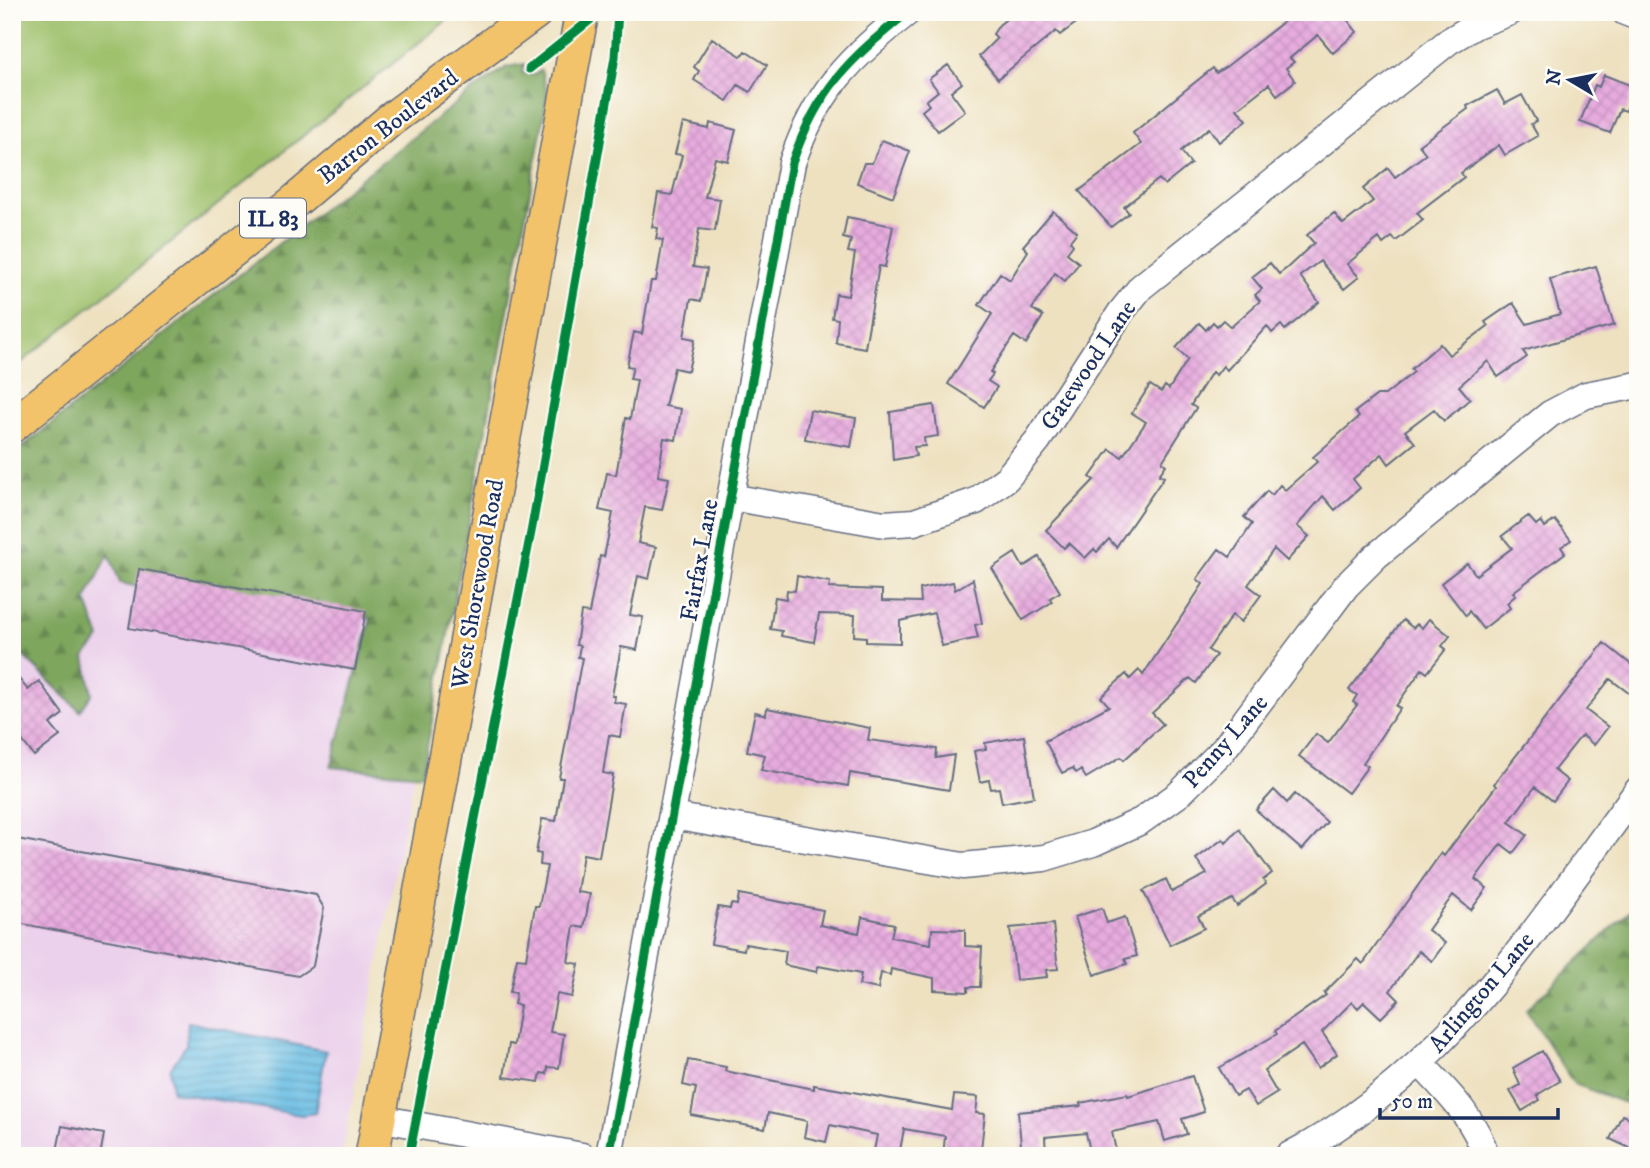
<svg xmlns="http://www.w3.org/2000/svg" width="1650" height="1168" viewBox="0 0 1650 1168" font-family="'IM FELL DW Pica',serif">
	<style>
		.built { fill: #ebd1eb }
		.green { fill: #9dbf69; stroke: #5c7764; stroke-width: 2 }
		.forest { fill: url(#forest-firs); stroke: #4c6a5e; stroke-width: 2 }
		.water { fill: url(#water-rules); stroke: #4076a0; stroke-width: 2 }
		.building { fill: url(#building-cross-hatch) }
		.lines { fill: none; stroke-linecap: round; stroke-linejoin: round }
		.minor-casing { stroke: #656d80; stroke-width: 29 }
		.major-casing { stroke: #656d80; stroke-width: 36 }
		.minor { stroke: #fff; stroke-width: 26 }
		.major { stroke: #f2c36a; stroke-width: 33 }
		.cycleway-casing { stroke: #fdfcf7; stroke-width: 13 }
		.cycleway { stroke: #00873e; stroke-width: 9 }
		.labels { text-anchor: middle; stroke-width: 5; stroke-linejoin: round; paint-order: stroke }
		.shield { fill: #fdfcf7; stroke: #5f6c8c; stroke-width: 2 }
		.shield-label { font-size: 23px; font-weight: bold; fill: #1b2f5e }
		.street-label { font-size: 24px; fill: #1b2f5e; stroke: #fdfcf7 }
	</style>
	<defs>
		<pattern id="forest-firs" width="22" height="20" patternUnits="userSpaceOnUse" patternTransform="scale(1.75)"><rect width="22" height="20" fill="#7ea65d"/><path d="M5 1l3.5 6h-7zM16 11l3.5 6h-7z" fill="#668850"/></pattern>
		<pattern id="water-rules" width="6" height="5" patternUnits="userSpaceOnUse" patternTransform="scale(1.75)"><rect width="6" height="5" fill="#66bce3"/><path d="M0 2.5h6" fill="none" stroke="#5399bb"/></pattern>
		<pattern id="building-cross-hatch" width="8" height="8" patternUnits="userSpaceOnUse" patternTransform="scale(1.75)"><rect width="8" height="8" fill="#e7acde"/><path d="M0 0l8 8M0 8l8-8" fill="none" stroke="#c694c1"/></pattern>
	</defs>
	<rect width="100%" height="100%" fill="#fdfcf7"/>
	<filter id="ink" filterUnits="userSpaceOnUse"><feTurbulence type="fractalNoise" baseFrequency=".0143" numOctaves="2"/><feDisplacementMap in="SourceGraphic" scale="14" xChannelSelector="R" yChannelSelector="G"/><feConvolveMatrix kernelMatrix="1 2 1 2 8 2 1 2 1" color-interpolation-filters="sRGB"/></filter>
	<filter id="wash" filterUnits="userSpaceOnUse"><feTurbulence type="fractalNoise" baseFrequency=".00686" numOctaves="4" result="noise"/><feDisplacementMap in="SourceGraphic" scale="28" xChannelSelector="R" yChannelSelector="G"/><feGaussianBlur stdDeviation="1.57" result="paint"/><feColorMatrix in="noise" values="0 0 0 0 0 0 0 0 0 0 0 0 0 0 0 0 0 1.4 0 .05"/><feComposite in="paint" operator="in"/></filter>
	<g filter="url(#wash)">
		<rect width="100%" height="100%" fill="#eee1c0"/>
		<path class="built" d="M524,64L544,84L342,1156H12V467Z"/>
		<path class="green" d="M12,12H457L12,370Z"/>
		<path class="forest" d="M524,64L522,73L534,75L541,70L547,92L544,116L422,775L331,767L371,618L151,574L138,587L120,583L109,554L86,600L100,638L85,657L92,694L80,711L12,645V455L469,93L507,67Z
			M1638,903V1108L1574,1084L1526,1010Z"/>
		<path class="water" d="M188,1022L326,1051L315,1113L301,1115L172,1092L170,1069L186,1045Z"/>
		<g id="blocks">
			<path class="building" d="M1015,12H1091L1060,35L1056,31L998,79L979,56L997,38L993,34L999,25Z
				M1296,12H1341L1357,32L1333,53L1318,35L1290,58L1294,62L1286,68L1295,81L1277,95L1269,84L1237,109L1247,120L1219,142L1209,128L1181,151L1191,164L1165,185L1159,179L1124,207L1129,213L1111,227L1079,191L1141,144L1133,133L1178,96L1213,68L1216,73L1227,66Z
				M712,38L741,56L745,51L767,65L750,92L738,85L727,101L694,80L699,71L694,67Z
				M948,65L962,83L951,92L965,111L938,131L922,111L929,105L926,101L938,91L929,79Z
				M1604,75L1635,87L1626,111L1620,109L1610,133L1580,122L1595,85L1599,87Z
				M1497,90L1505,104L1522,95L1536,121L1531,124L1538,136L1505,155L1499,145L1461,173L1464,177L1417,213L1423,220L1396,241L1392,237L1383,244L1379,238L1347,264L1359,277L1344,289L1320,261L1300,276L1319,302L1285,330L1281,325L1272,333L1267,326L1227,370L1223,366L1216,375L1212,372L1191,405L1196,408L1162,462L1166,465L1159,475L1164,477L1116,547L1109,539L1097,552L1094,549L1085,558L1069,543L1064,548L1046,530L1094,480L1090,477L1110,449L1122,457L1146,422L1132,413L1150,385L1161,392L1165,386L1169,389L1188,359L1176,348L1199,323L1206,330L1213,322L1217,326L1223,320L1231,327L1260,301L1255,295L1262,289L1252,277L1270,263L1279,274L1287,268L1314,243L1307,235L1334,213L1343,224L1373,201L1363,189L1388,168L1395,177L1426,154L1419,145L1468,109L1467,106Z
				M683,123L709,129L710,123L736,130L728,161L715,158L705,197L720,199L715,231L699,229L693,267L707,269L701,301L691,299L684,337L695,339L688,371L674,368L665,406L681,409L676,440L664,438L658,476L669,478L662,510L645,507L638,543L656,547L649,579L638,576L630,615L643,617L637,650L621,647L612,696H615L614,702L626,704L620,737L609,735L603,773L613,775L599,857L583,854L577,892L590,894L584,928L574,926L568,962L579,964L572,997L557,994L550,1032L564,1034L559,1068L548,1067L547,1074L541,1073L539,1082L504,1077L509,1044L514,1045L520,1006L514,1004L516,993L510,992L517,958L526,959L535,906H539L547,866L540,865L541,854L536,853L542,819L556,821L563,778H559L582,658L578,657L580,646L576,645L581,612L589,613L600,556L604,557L613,513L599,510L607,473L616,475L626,418L630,419L637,380L630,379L633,367L627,366L634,332L642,334L651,281H656L663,240L656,239L658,228L652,227L658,193L672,195L682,155L675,154Z
				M882,140L910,151L893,197L857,183L864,163H872Z
				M1053,211L1077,232L1070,241L1073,245L1067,253L1079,263L1065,281L1055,273L1032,309L1043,316L1026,344L1014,336L990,372L993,374L988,381L997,387L984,407L948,384L992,314L979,305L1000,273L1010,280L1028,251L1023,246Z
				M847,217L893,226L885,267L879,266L865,348L836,343L838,319L832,318L836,294L848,296L855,253L848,252L851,240L843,238Z
				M1596,266L1614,325L1523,351L1527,357L1498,377L1488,361L1459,386L1470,399L1444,421L1434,409L1405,431L1415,443L1389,464L1382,454L1353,479L1360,488L1335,510L1323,496L1297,526L1309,536L1287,561L1274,549L1248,585L1261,595L1241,622L1232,615L1208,650L1216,655L1196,683L1190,678L1152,713L1163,724L1124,760L1121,757L1086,778L1081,770L1076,773L1073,768L1062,773L1045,741L1109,706L1101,697L1126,674L1130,679L1139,670L1143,675L1203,584L1197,579L1219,549L1230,557L1252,524L1244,517L1267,491L1272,495L1280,485L1285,490L1317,462L1313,457L1359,417L1355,412L1377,395H1385L1414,372L1411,369L1440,344L1449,355L1488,326L1485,322L1513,303L1527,324L1560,314L1550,279Z
				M934,405L938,436L924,438L925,446L914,447L916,456L893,460L890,412Z
				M810,410L856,418L851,447L805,439Z
				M1528,516L1536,525L1541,521L1545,527L1555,520L1571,540L1561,547L1565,553L1513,592L1516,595L1507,603L1510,608L1483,629L1469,611L1466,616L1441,583L1467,563L1476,575L1512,548L1502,536Z
				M1015,553L1023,567L1039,557L1060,592L1050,598L1052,602L1023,620L992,568Z
				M139,569L366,611L355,670L129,628Z
				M797,576L830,582L829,588L882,590V601L921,602L920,589L953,582L955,590L973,579L982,623L975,625L978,638L942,646L934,613L900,621V643L866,642V637L854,636L855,615L819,614L814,642L781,636L782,631L770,629L775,597L786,599L787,590L795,591Z
				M1429,619L1450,636L1442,646L1446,649L1427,673L1422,669L1396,706L1400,708L1363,763L1368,766L1348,793L1299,756L1316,734L1328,743L1357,705L1353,702L1357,695L1349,690L1403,620L1413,628L1417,624L1422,628Z
				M1604,643L1638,670V700L1610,679L1586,710L1608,727L1594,745L1582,735L1554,770L1568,781L1553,801L1535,787L1509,822L1527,835L1513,853L1501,844L1475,879L1487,888L1471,910L1453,895L1428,930L1445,943L1432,961L1419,951L1390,991L1399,1000L1381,1018L1364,1002L1358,1008L1352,1002L1322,1032L1337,1054L1318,1068L1302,1045L1264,1071L1277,1093L1256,1106L1246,1090L1235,1096L1219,1068L1277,1034L1275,1031L1326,995L1324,993L1358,959L1363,964L1441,853L1444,856L1496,786L1494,784Z
				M12,670L28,690L39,681L63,714L50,724L60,736L34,756L12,727Z
				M767,708L870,728L868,740L937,749L936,758L954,755L949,790L850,773L848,786L761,770L765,755L747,751L755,712L766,715Z
				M1024,736L1034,797L1002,803L999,788L991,789L989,780L980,782L974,751L986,749L985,743Z
				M1274,790L1287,803L1295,794L1327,822L1302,850L1256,810Z
				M1239,829L1272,873L1263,880L1266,884L1237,906L1232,899L1198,916L1204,928L1170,945L1143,891L1166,879L1172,892L1207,874L1196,859L1223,839L1226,843Z
				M12,838L316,895L324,908L313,966L298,976L12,922Z
				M739,894L823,910L820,925L859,933L862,917L894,924L891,937L931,944L932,929L965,930V946L982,947L980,987H968V992L934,990V978L891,969L890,975L881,973L878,989L859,985L861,974L818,966L817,972L784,965L786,951L745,944L744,950L711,944L718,907L730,909L731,904L737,905Z
				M1102,908L1107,923L1125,917L1137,956L1125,959L1127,964L1094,975L1075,917Z
				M1053,924L1058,969L1046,970L1047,977L1016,980L1010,928Z
				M1542,1051L1560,1081L1537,1095L1540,1100L1522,1111L1510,1091L1520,1085L1513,1068Z
				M688,1060L726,1067L725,1071L814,1089V1085L952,1110L954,1095L978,1097L976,1113L985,1114L981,1149L970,1148L969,1156H943L945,1136L904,1129L899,1156L874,1151L877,1135L830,1125L826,1142L804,1137L807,1121L768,1113L765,1129L691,1115L696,1088L683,1085Z
				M1192,1076L1204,1112L1182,1119L1187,1134L1165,1141L1159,1122L1112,1132L1117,1156H1091L1086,1133L1045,1137L1046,1156H1022L1018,1112L1081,1106L1080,1103L1127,1094L1128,1096Z
				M1622,1115L1638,1122V1152L1610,1139Z
				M62,1126L104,1134L100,1156H56Z"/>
		</g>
	</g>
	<g filter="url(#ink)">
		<use href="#blocks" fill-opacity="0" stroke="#656d80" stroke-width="2"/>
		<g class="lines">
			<g class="minor-casing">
				<path id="minor" d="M1625,12L1638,17
					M730,497L884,524L914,522L976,501L1007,478L1038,440L1121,312L1141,287L1449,41L1476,25L1510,12
					M672,816L963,866L1044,858L1093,843L1141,821L1179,794L1223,750L1346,586L1376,556L1550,414L1586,395L1638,385
					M1420,1063C1446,1091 1475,1118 1486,1156
					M378,1118L582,1156
					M609,1156L792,163C817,90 849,59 908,12
					M1288,1156C1446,1075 1535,928 1638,790"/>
			</g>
			<g class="major-casing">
				<path id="major" d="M12,426L295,201L390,120L536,12
					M372,1156L582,12"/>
			</g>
			<use href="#minor" class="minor"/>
			<use href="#major" class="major"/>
			<g class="cycleway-casing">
				<path id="cycleway" d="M529,69L600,12
					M409,1156L532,527L615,57L618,12
					M609,1156L792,163C817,90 849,59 908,12"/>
			</g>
			<use href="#cycleway" class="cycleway"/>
		</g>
	</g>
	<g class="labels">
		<rect class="shield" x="240" y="198.5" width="66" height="39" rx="5"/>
		<g class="shield-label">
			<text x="273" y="226">IL 83</text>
		</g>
		<g class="street-label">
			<text transform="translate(388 126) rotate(-38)" y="8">Barron Boulevard</text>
			<text transform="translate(1088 365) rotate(-56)" y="8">Gatewood Lane</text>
			<text transform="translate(699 560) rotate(-80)" y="8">Fairfax Lane</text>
			<text transform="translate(477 584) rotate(-80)" y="8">West Shorewood Road</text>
			<text transform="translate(1225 741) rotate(-49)" y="8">Penny Lane</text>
			<text transform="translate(1481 992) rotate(-50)" y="8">Arlington Lane</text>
		</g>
	</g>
	<rect width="1650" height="1168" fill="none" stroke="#fdfcf7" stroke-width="42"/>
	<g transform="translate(1570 80) rotate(280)" stroke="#fdfcf7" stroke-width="5" paint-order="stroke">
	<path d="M0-5L12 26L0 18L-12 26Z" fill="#1b2f5e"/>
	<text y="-10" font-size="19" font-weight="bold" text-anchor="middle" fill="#1b2f5e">N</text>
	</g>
	<path d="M1380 1108v10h178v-10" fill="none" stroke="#1b2f5e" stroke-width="3.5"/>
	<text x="1391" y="1108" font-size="21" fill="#1b2f5e" stroke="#fdfcf7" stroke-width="5" paint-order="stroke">50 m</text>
</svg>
